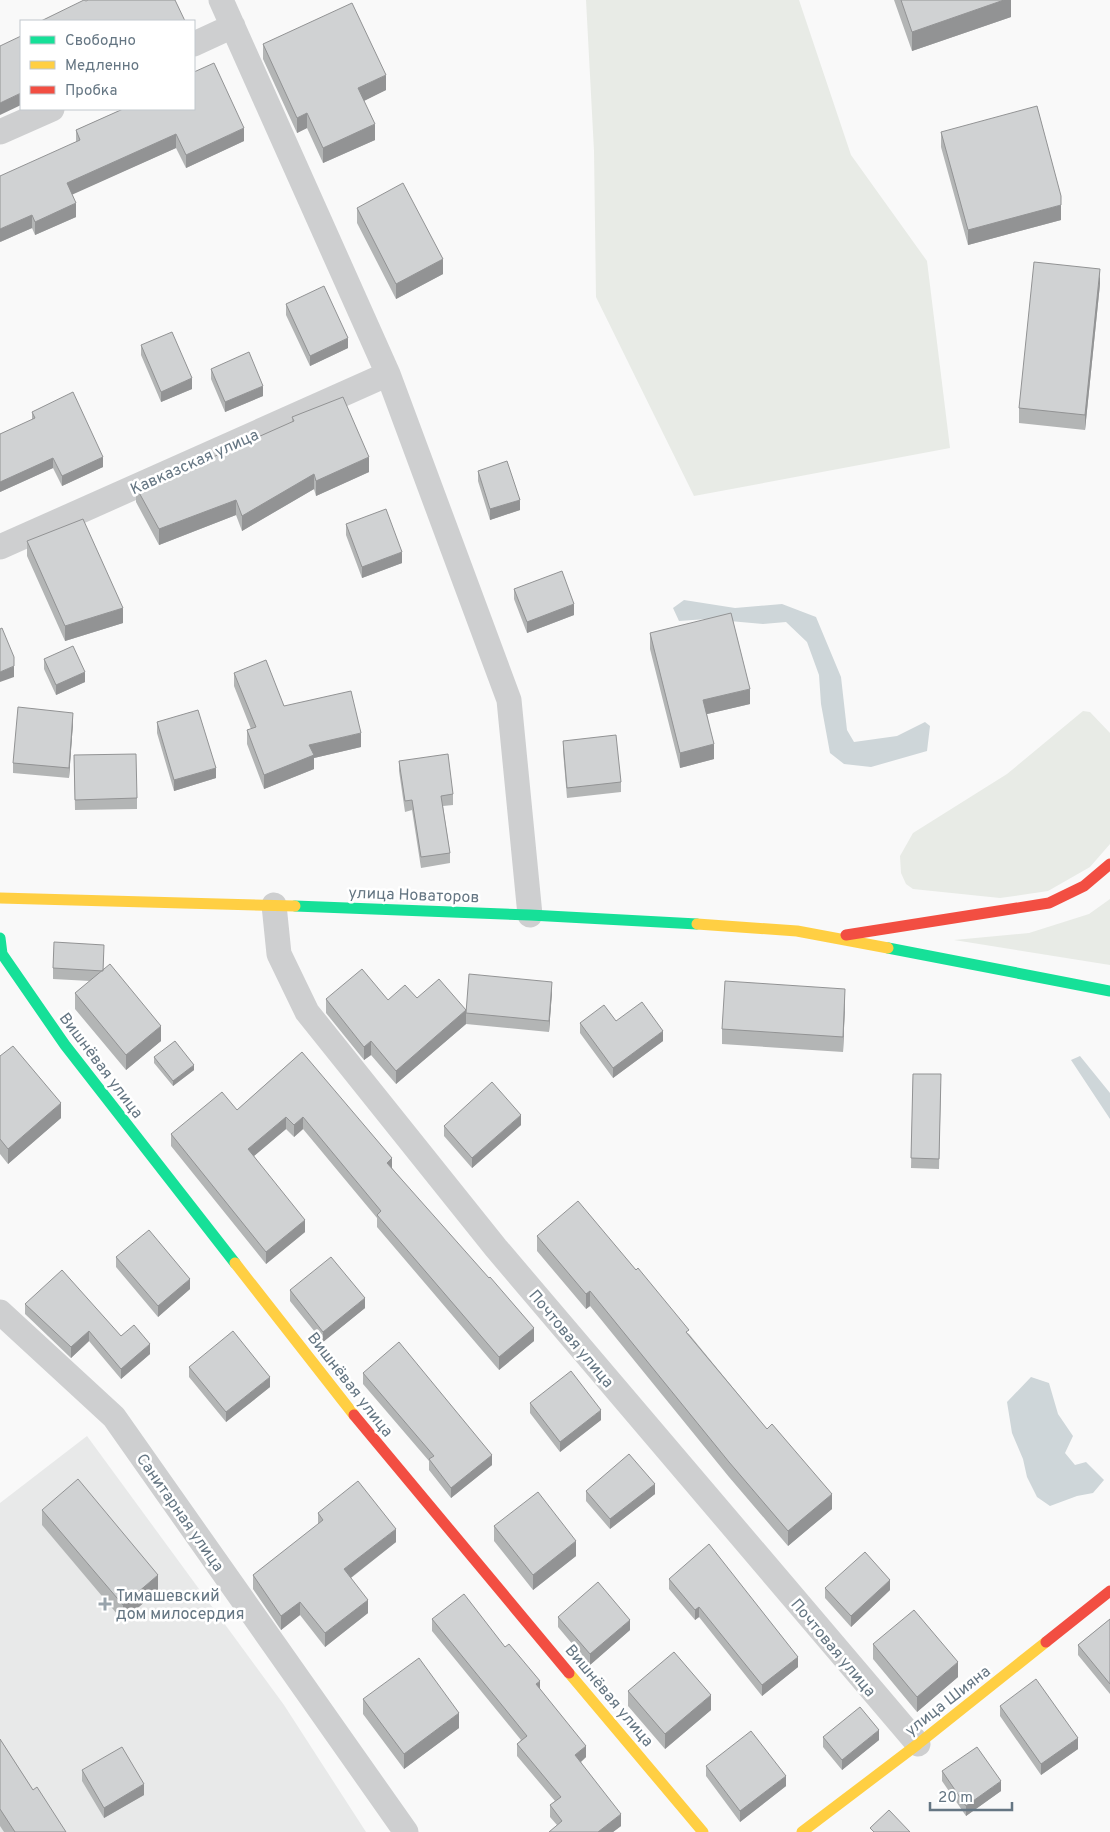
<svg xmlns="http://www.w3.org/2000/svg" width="1110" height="1832" viewBox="0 0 1110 1832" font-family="Overpass,sans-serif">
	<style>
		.built { fill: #e8e9e9 }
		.green { fill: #e8ebe6 }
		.water { fill: #ced6d9 }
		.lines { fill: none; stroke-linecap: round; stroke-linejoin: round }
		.street { stroke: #cecfd0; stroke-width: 25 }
		.fast { stroke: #16e098; stroke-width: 11 }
		.slow { stroke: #ffcf43; stroke-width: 11 }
		.jam { stroke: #f24e42; stroke-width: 11 }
		.wall { fill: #b3b5b5 }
		.shaded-wall { fill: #929394 }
		.building { fill: #d0d2d3; stroke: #929394 }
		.poi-dot { fill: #99a4ac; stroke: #fff; stroke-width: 2 }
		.labels { text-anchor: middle; stroke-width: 5; stroke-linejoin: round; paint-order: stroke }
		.street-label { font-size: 16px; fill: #657683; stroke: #fff }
		.poi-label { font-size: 16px; fill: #657683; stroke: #fff; text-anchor: start }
	</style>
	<rect width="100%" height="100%" fill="#f9f9f9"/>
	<path class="built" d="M87,1436L284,1705L366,1832H0V1503Z"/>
	<path class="green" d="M586,0H799L851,155L927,261L950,448L694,496L596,297L594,151Z
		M1083,711L1090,712L1110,733V844L1090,867L1048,891L1000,898L913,889L906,884L901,873L900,856L913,833L1007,774Z
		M1110,899V965L954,940L1029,933L1089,914Z"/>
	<path class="water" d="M684,600L735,608L782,604L816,617L841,677L847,730L854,742L897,736L925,722L930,726L927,751L871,767L844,764L830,753L821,704L819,675L807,642L786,622L763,624L707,619L679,621L673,608Z
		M1080,1056L1110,1093V1119L1071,1060Z
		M1031,1377L1049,1383L1058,1414L1073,1436L1065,1453L1075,1465L1086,1462L1104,1480L1093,1493L1077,1496L1050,1506L1037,1497L1027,1477L1023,1459L1012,1433L1007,1402Z"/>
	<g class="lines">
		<path class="street" d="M221,0L388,374L509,700L530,915
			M194,44L233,26
			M0,132L52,109
			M0,547L388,374
			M274,905L279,954L307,1012L496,1248L918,1744
			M0,1312L114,1417L406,1832"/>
		<path class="fast" d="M295,906L530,915L697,924
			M0,938L2,954L65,1045L235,1263
			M888,948L1110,991"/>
		<path class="slow" d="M0,898L295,906
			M697,924L797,931L888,948
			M235,1263L354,1415
			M569,1673L703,1832
			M802,1832L918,1744L1046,1642"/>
		<path class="jam" d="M846,935L1049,903L1084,886L1110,864
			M354,1415L569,1673
			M1046,1642L1110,1591"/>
	</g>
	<path class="wall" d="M894,0H1011V17L912,51Z
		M263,44L386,90L363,101L375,140L323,163L307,128L297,133L263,59Z
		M123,109L244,141L186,168L176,148L72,194L76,217L35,235L32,228L0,242L76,142V130Z
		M941,132L1061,220L968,245L941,147Z
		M357,208L443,274L396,299L357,223Z
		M1100,284L1085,430L1019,423V408Z
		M286,304L348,348L310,366L286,315Z
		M141,345L192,389L161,402L141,355Z
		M211,369L263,396L225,412L211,379Z
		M32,412L103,467L62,486L53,468L0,492V434L32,420Z
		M292,417L369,472L316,496L314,489L242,531L236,515L159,545L136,502V487L204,461L292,422Z
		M478,471L520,510L490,520L478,481Z
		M346,524L402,563L362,578L346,535Z
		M27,541L123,623L65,641L27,556Z
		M514,589L574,615L527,633L514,599Z
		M650,633L750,704L707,714L714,759L680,768L650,649Z
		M44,659L85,682L56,695L44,669Z
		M234,673L284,706L361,747L314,758V769L264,789L247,744V730L251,729L234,686Z
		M157,722L216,778L174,791L157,733Z
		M73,723L69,778L13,773V763Z
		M563,741L621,782V792L567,798L563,751Z
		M74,755L137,798V809L75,810Z
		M399,761L453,794V805L443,806L450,853V863L421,868L412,810L405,812L399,771Z
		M104,955L103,970L161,1041L126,1070L75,1009V993L90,981L53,979V968Z
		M552,992L549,1032L466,1024L396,1084L371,1055L364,1060L326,1013V999L388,1000L417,998L466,1010Z
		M845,1004L843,1052L722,1044V1029Z
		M616,1021L663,1041L613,1078L580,1033V1023Z
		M302,1052L392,1168L534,1341L499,1370L377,1227V1218L303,1129L294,1137L286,1129L254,1156L305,1232L266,1264L171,1146V1134L237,1110Z
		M0,1056L61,1118L8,1164L0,1154Z
		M154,1057L194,1070L173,1086L154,1063Z
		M913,1074L941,1084L939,1169L911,1168Z
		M521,1125L472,1168L444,1136V1126Z
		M537,1236L689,1334L832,1509L788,1546L729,1477L590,1306L586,1309L537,1251Z
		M116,1257L190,1289L158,1317L116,1267Z
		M290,1290L365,1308L323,1342L290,1301Z
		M25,1304L121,1336L150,1354L121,1379L89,1341L71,1358L25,1314Z
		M189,1367L270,1387L226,1422L189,1377Z
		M363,1373L492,1465L451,1498L429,1470V1461L363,1384Z
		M530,1403L601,1420L560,1452L530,1413Z
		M586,1491L655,1494L610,1529L586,1501Z
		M42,1510L158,1590L123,1621L42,1525Z
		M318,1513L396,1542L351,1578L368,1613L325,1647L300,1615L281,1630L253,1589V1575L318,1525Z
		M494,1526L576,1556L533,1590L494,1541Z
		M669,1579L798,1667L762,1696L699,1617L695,1620L669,1589Z
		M825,1588L890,1590L851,1627L825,1598Z
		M558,1617L630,1630L590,1665L558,1627Z
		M432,1619L505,1647L540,1689L586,1757L581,1762L621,1826L613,1832H549L557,1825L550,1817V1805L555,1801L517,1756V1744L521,1740L432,1631Z
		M1110,1619V1694L1078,1655V1645Z
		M873,1644L958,1677L917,1712L873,1659Z
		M628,1691L711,1710L665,1749L628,1706Z
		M363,1699L459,1728L404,1769L363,1714Z
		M1000,1706L1078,1749L1041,1775L1000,1716Z
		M823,1737L879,1740L842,1770L823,1747Z
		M0,1739L33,1790L66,1832H4L0,1826Z
		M706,1766L786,1786L740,1822L706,1776Z
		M82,1770L144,1795L104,1818L82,1781Z
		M942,1771L1001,1791L966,1816L942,1781Z"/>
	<path class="shaded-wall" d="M1004,0H1011V17L912,51V32Z
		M386,75V90L358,104V88Z
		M21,93V105L0,115V103Z
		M307,113V128L297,133V118Z
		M375,124V140L323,163V148Z
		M244,128V141L186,168V155Z
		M176,134V148L67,197V183Z
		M76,203V217L35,235V222Z
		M1061,205V220L968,245V230Z
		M32,215V228L0,242V229Z
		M443,259V274L396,299V284Z
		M1100,269V284L1085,430V415Z
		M348,338V348L310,366V356Z
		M192,378V389L161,402V392Z
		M263,386V396L225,412V402Z
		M103,457V467L62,486V476Z
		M369,457V472L316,496V481Z
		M53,458V468L0,492V482Z
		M314,474V489L242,531V516Z
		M236,500V515L159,545V529Z
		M520,500V510L490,520V509Z
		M402,552V563L362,578V567Z
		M574,604V615L527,633V622Z
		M123,608V623L65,641V626Z
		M14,666V677L0,682V672Z
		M85,672V682L56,695V685Z
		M750,689V704L703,715V700Z
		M73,713V723L69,778V768Z
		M361,733V747L314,758V769L264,789V775L309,745Z
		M714,744V759L680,768V753Z
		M216,768V778L174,791V780Z
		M552,982V992L549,1032V1021Z
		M845,989V1004L843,1052V1037Z
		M466,1010V1024L396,1084V1071Z
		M161,1026V1041L126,1070V1055Z
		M663,1031V1041L613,1078V1068Z
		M371,1041V1055L364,1060V1047Z
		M194,1065V1070L173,1086V1081Z
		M61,1103V1118L8,1164V1149Z
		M521,1115V1125L472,1168V1158Z
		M286,1117V1129L248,1161V1149Z
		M303,1117V1129L294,1137V1125Z
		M392,1158V1171L387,1163Z
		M305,1220V1232L266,1264V1252Z
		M190,1279V1289L158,1317V1306Z
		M590,1291V1306L586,1309V1294Z
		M365,1298V1308L323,1342V1332Z
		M534,1328V1341L499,1370V1357Z
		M89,1331V1341L71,1358V1347Z
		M150,1344V1354L121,1379V1369Z
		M270,1377V1387L226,1422V1412Z
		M601,1410V1420L560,1452V1442Z
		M492,1455V1465L451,1498V1488Z
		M655,1484V1494L610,1529V1519Z
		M832,1494V1509L788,1546V1531Z
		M396,1529V1542L344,1583V1569Z
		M576,1541V1556L533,1590V1575Z
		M158,1575V1590L123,1621V1605Z
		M890,1580V1590L851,1627V1616Z
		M368,1600V1613L325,1647V1633Z
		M300,1602V1615L281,1630V1616Z
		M699,1607V1617L695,1620V1610Z
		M630,1620V1630L590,1665V1654Z
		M798,1657V1667L762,1696V1685Z
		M958,1662V1677L917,1712V1697Z
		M540,1681V1693L536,1684Z
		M711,1695V1710L665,1749V1734Z
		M459,1713V1728L404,1769V1754Z
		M879,1730V1740L842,1770V1760Z
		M1078,1738V1749L1041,1775V1764Z
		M586,1746V1757L575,1767V1755Z
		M786,1776V1786L740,1822V1811Z
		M1001,1781V1791L966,1816V1806Z
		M144,1784V1795L104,1818V1808Z
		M621,1814V1826L613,1832H598Z"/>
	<path class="building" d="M84,0L86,1L88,0H175L185,21H41Z
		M901,0H1004L912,32Z
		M352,3L386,75L358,88L375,124L323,148L307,113L297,118L263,44Z
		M21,36V93L0,103V46Z
		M214,63L244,128L186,155L176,134L67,183L76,203L35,222L32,215L0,229V176L80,140L76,130L123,109H194V72Z
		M1037,106L1061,196V205L968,230L941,132Z
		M403,183L443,259L396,284L357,208Z
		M1034,262L1100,269L1085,415L1019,408Z
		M324,286L348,338L310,356L286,304Z
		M172,332L192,378L161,392L141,345Z
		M249,352L263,386L225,402L211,369Z
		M73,392L103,457L62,476L53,458L0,482V434L35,418L32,412Z
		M343,397L369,457L316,481L314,474L242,516L236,500L159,529L136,487L203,459L204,461L294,421L292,417Z
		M507,461L520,500L490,509L478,471Z
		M386,509L402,552L362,567L346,524Z
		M83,519L123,608L65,626L27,541Z
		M562,571L574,604L527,622L514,589Z
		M731,613L750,689L703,700L714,744L680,753L650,633Z
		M2,628L14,657V666L0,672V629Z
		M73,646L85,672L56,685L44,659Z
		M266,660L284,706L351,691L361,733L309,745L314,755L264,775L247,730L256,727L234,673Z
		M18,707L73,713L69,768L13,763Z
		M198,710L216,768L174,780L157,722Z
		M616,735L621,782L567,788L563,741Z
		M136,754L137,798L75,800L74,755Z
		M448,754L453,794L441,796L450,853L421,857L412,800L405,801L399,761Z
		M54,942L104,945L103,971L53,968Z
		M110,964L161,1026L126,1055L75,993Z
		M362,969L388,1000L405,985L417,998L439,979L466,1010L396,1071L371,1041L364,1047L326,999Z
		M469,974L552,982L549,1021L466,1013Z
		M725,981L845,989L843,1037L722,1029Z
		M642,1002L663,1031L613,1068L580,1023L604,1005L616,1021Z
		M175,1041L194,1065L173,1081L154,1057Z
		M13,1046L61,1103L8,1149L0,1139V1056Z
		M302,1052L392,1158L387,1163L489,1278L490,1277L534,1328L499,1357L377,1215L381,1211L303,1117L294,1125L286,1117L248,1149L305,1220L266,1252L171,1134L222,1092L237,1110Z
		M913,1074H941L939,1159L911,1158Z
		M492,1082L521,1115L472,1158L444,1126Z
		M578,1201L636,1270L638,1268L689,1330L686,1332L767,1429L772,1424L832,1494L788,1531L729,1462L590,1291L586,1294L537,1236Z
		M149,1230L190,1279L158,1306L116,1257Z
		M331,1257L365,1298L323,1332L290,1290Z
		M62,1270L121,1336L134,1325L150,1344L121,1369L89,1331L71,1347L25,1304Z
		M233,1331L270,1377L226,1412L189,1367Z
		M399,1342L492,1455L451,1488L429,1459L434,1456L363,1373Z
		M571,1371L601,1410L560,1442L530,1403Z
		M629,1454L655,1484L610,1519L586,1491Z
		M78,1479L158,1575L123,1605L42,1510Z
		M358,1481L396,1529L344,1569L368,1600L325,1633L300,1602L281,1616L253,1575L323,1520L318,1513Z
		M538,1492L576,1541L533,1575L494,1526Z
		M709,1544L798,1657L762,1685L699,1607L695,1610L669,1579Z
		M865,1552L890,1580L851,1616L825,1588Z
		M598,1582L630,1620L590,1654L558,1617Z
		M464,1594L505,1647L509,1644L540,1681L536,1684L586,1746L575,1755L621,1814L598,1832H549L562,1821L550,1805L561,1797L517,1744L527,1736L432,1619Z
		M914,1610L958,1662L917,1697L873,1644Z
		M1110,1619V1684L1078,1645Z
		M674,1652L711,1695L665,1734L628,1691Z
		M419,1658L459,1713L404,1754L363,1699Z
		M1036,1679L1078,1738L1041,1764L1000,1706Z
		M860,1707L879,1730L842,1760L823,1737Z
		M751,1731L786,1776L740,1811L706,1766Z
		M0,1739L33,1790L37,1787L66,1832H15L0,1809Z
		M122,1747L144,1784L104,1808L82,1770Z
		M977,1747L1001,1781L966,1806L942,1771Z
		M889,1810L910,1832H874L870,1828Z"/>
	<path class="poi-dot" d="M102.5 1596.5h5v5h5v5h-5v5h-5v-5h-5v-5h5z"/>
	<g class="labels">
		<g class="street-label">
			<text transform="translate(194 461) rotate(-24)" y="6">Кавказская улица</text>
			<text transform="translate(414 894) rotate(2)" y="6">улица Новаторов</text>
			<text transform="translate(102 1065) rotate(53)" y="6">Вишнёвая улица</text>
			<text transform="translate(572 1338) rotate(50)" y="6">Почтовая улица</text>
			<text transform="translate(351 1384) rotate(52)" y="6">Вишнёвая улица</text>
			<text transform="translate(181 1512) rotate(55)" y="6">Санитарная улица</text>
			<text transform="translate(834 1647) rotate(50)" y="6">Почтовая улица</text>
			<text transform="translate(610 1695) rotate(50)" y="6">Вишнёвая улица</text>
			<text transform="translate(947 1700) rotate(-38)" y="6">улица Шияна</text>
		</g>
		<g class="poi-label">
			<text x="116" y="1601">Тимашевский<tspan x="116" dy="18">дом милосердия</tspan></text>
		</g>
	</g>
	<rect x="20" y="20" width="175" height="90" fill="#ffffff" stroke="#c1c8cd"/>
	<rect x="30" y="36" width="25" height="8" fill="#16e098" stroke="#c1c8cd"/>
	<text x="65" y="45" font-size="15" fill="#657683">Свободно</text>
	<rect x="30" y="61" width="25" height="8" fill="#ffcf43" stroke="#c1c8cd"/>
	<text x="65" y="70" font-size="15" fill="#657683">Медленно</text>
	<rect x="30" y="86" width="25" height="8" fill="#f24e42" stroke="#c1c8cd"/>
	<text x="65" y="95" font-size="15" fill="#657683">Пробка</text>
	<path d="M930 1802v8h82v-8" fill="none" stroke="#657683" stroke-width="2.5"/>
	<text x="938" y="1802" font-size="15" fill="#657683" stroke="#ffffff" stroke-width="4" paint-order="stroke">20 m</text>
</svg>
